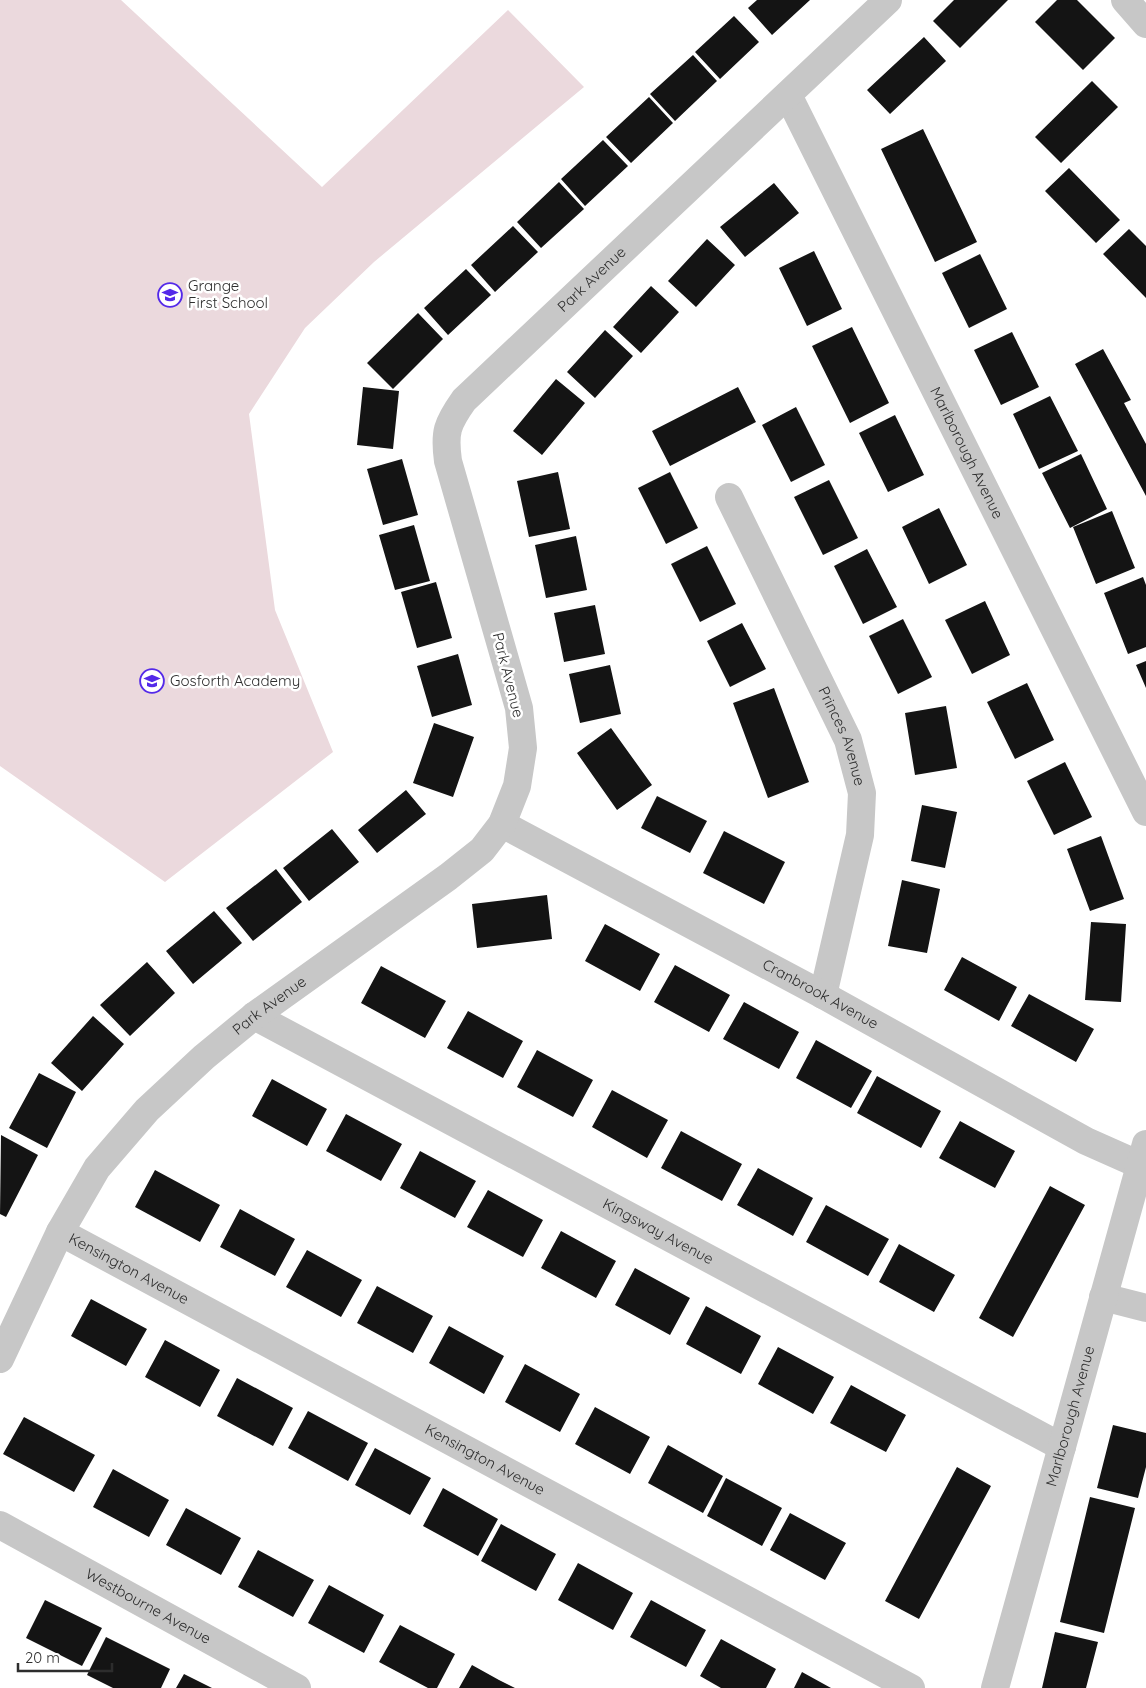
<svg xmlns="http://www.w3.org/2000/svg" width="1146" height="1688" viewBox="0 0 1146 1688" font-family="Quicksand,sans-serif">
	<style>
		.green { fill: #ebd9dd }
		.building { fill: #141414 }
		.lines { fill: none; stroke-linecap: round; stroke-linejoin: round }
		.minor { stroke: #c7c7c7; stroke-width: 28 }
		.labels { text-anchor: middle; stroke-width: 5; stroke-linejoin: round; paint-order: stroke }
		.street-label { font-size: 15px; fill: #2d2d2d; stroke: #fff }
		.poi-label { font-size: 15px; fill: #2d2d2d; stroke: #fff; text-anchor: start }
	</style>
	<rect width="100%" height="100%" fill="#fff"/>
	<path class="green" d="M0,0H121L322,187L508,10L584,87L374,262L305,328L249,414L275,610L333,752L165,882L0,766Z"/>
	<path class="building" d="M757,0H810L772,35L748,8Z
		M954,0H1008L960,48L933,21Z
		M1057,0H1077L1115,38L1083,70L1035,22Z
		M734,16L759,42L720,79L695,52Z
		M924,37L946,61L890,114L867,90Z
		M693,55L717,81L675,121L650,94Z
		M1092,81L1118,107L1061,163L1035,137Z
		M649,97L673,123L631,163L606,137Z
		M923,129L977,242L935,262L881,149Z
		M603,140L628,166L585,206L561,179Z
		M1069,168L1120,220L1096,243L1045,191Z
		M559,182L584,209L541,248L517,222Z
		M774,183L799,213L745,257L720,227Z
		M513,226L538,252L495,292L471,265Z
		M1129,229L1146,246V298L1103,254Z
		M707,239L735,265L696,307L668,281Z
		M814,251L842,309L807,326L779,268Z
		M980,254L1007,309L969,328L942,273Z
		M466,269L491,295L448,335L424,308Z
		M651,286L679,312L641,353L613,327Z
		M418,313L443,339L393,389L367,363Z
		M852,327L889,403L850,423L812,346Z
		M605,330L633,356L595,398L567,372Z
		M1012,332L1039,387L1001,405L974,350Z
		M1103,349L1131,400L1124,403L1146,444V496L1075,364Z
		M556,379L585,403L542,455L513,431Z
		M363,387L399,391L393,449L357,445Z
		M738,387L756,422L670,466L652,431Z
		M1050,396L1078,451L1039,469L1013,414Z
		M796,407L825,465L791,482L762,425Z
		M895,415L924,475L888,492L859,433Z
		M1081,454L1107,509L1070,528L1042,473Z
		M402,459L418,515L383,525L367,469Z
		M558,472L570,529L529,537L517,481Z
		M670,472L698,528L666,544L638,488Z
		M829,480L858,538L823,555L794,497Z
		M939,508L967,565L929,584L902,527Z
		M1112,511L1135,568L1096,584L1073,527Z
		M414,525L430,581L395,590L379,535Z
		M576,536L587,590L546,598L535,545Z
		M707,546L736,604L700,622L671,564Z
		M867,549L897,607L863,624L834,566Z
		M1143,577L1146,585V647L1128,654L1104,593Z
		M436,582L452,638L417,648L401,592Z
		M985,601L1010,655L972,674L945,620Z
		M595,605L605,654L564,662L554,613Z
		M903,619L932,677L898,694L869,636Z
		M742,623L766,669L730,687L707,641Z
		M458,654L472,705L432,717L417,666Z
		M1146,661V688L1136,665Z
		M610,665L621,714L580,723L569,674Z
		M1027,683L1054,740L1015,759L987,702Z
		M774,688L809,782L768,798L733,703Z
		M946,706L957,768L915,775L905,713Z
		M434,723L474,737L453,797L413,783Z
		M611,728L652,785L617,810L577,753Z
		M1065,762L1092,817L1054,835L1027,781Z
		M406,790L426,814L377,853L358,830Z
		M657,796L707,821L690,853L641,828Z
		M922,805L957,812L945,868L911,861Z
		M332,829L359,862L309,901L283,868Z
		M724,831L785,862L764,904L703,873Z
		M1101,836L1124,899L1090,911L1067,849Z
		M276,869L302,902L253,941L226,908Z
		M902,880L940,889L927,953L888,946Z
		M547,895L552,939L477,948L472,904Z
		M214,911L242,943L193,984L166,951Z
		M1091,922L1126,924L1121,1002L1085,1000Z
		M605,924L660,954L640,991L585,961Z
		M962,957L1017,987L999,1021L944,990Z
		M147,962L175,993L130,1036L100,1005Z
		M675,965L730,995L709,1032L654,1002Z
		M381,966L446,1001L425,1038L361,1003Z
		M1029,994L1094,1029L1076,1062L1011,1026Z
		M744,1002L799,1032L779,1069L723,1039Z
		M468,1011L523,1041L503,1078L447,1048Z
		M93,1016L124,1044L82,1091L51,1063Z
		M816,1040L872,1071L851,1108L796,1078Z
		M537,1050L593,1080L573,1117L517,1087Z
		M39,1073L76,1092L47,1148L9,1128Z
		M877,1076L941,1111L921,1148L857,1113Z
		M272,1079L327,1109L307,1146L252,1116Z
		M612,1090L668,1120L647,1158L592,1127Z
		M346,1114L402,1144L381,1181L326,1151Z
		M960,1121L1015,1151L995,1188L939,1158Z
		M681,1131L742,1164L722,1201L661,1168Z
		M1,1135L38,1155L6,1217L0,1214Z
		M420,1151L476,1181L455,1218L400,1188Z
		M758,1168L813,1198L793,1236L737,1205Z
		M155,1170L220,1205L200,1242L135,1207Z
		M1050,1186L1085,1205L1013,1337L979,1318Z
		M488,1190L543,1220L523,1257L467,1227Z
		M826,1205L889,1239L868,1276L806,1242Z
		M240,1209L295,1239L275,1276L220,1247Z
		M561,1231L616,1261L596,1298L541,1268Z
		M899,1244L955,1275L934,1312L879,1282Z
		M307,1250L362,1280L341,1317L286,1287Z
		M635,1268L690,1298L670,1335L615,1305Z
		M377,1286L433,1316L413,1353L357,1323Z
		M91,1299L147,1329L126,1366L71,1336Z
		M706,1306L761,1336L741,1374L686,1344Z
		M449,1326L504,1356L484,1394L429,1363Z
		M165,1340L220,1370L200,1407L145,1377Z
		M778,1347L834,1377L813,1414L758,1384Z
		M525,1364L580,1394L560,1432L505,1402Z
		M237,1378L293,1408L273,1446L217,1416Z
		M851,1385L906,1415L886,1452L830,1423Z
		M595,1407L650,1437L630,1474L575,1444Z
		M308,1411L368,1443L348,1481L288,1448Z
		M24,1417L95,1455L74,1492L3,1454Z
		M1113,1425L1146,1433V1467L1138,1498L1097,1488Z
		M668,1445L723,1476L703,1513L648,1483Z
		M375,1448L431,1478L410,1515L355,1485Z
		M957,1467L991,1486L919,1619L885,1601Z
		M113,1469L169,1500L149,1537L93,1507Z
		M726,1478L782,1508L762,1546L707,1516Z
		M443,1488L498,1519L478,1556L423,1526Z
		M1090,1497L1135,1508L1104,1633L1060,1622Z
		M186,1508L241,1538L221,1575L166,1545Z
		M790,1513L846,1543L825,1580L770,1550Z
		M501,1524L556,1554L536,1591L481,1561Z
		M258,1550L314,1580L293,1617L238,1587Z
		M578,1563L633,1593L613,1630L558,1600Z
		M329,1585L384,1615L364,1653L308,1623Z
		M45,1600L102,1628L82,1666L26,1638Z
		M651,1600L706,1630L686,1667L630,1637Z
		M400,1625L455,1654L437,1688H428L379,1662Z
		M1055,1632L1098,1642L1086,1688H1042Z
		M106,1637L170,1669L161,1688H113L87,1675Z
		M721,1639L776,1669L766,1688H721L700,1676Z
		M472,1665L499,1680L515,1688H459Z
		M802,1672L831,1688H794Z
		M184,1674L212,1688H176Z"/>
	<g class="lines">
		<g class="minor">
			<path d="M1125,0L1146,24"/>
			<path id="s1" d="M788,95L1146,812"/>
			<path id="s2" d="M729,497L848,740L862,793L860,835L823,995"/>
			<path id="s3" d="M502,824L823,995L1086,1141L1140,1165"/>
			<path id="s4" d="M254,1016L1062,1447"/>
			<path id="s5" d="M60,1232L911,1688"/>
			<path d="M1103,1297L1146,1308"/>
			<path id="s6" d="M0,1359L60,1232L97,1168L147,1110L204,1057L254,1016L448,877L482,850L502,824L517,786L523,748L519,708L448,461C444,432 447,424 464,400L888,0"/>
			<path id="s7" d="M0,1525L297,1688"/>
			<path id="s8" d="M995,1688L1146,1144"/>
		</g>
	</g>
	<defs>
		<g id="school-ring" transform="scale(1.25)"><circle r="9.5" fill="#fff" stroke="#5429e9" stroke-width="1.5"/><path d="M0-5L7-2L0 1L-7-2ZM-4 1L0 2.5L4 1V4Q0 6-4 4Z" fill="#5429e9"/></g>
	</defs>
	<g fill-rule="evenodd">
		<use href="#school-ring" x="170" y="295"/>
		<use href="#school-ring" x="152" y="681"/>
	</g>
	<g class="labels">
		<g class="street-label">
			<text dy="5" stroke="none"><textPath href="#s6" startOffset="1366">Park Avenue</textPath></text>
			<text dy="5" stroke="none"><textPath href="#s1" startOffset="400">Marlborough Avenue</textPath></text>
			<text transform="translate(508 675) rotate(76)" y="5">Park Avenue</text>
			<text dy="5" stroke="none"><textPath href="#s2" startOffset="265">Princes Avenue</textPath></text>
			<text dy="5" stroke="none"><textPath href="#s3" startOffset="361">Cranbrook Avenue</textPath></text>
			<text dy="5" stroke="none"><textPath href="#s6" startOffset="452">Park Avenue</textPath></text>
			<text dy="5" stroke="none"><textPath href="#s4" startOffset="458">Kingsway Avenue</textPath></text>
			<text dy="5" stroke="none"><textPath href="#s5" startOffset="78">Kensington Avenue</textPath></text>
			<text dy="5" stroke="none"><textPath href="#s8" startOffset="282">Marlborough Avenue</textPath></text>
			<text dy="5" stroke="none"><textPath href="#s5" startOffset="482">Kensington Avenue</textPath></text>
			<text dy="5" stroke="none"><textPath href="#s7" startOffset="169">Westbourne Avenue</textPath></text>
		</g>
		<g class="poi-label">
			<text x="188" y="291">Grange<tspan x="188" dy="17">First School</tspan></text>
			<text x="170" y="686">Gosforth Academy</text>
		</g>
	</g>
	<path d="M18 1663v8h94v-8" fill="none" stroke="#2d2d2d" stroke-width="2.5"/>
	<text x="25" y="1663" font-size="15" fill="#2d2d2d" stroke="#ffffff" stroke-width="4" paint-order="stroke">20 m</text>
</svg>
